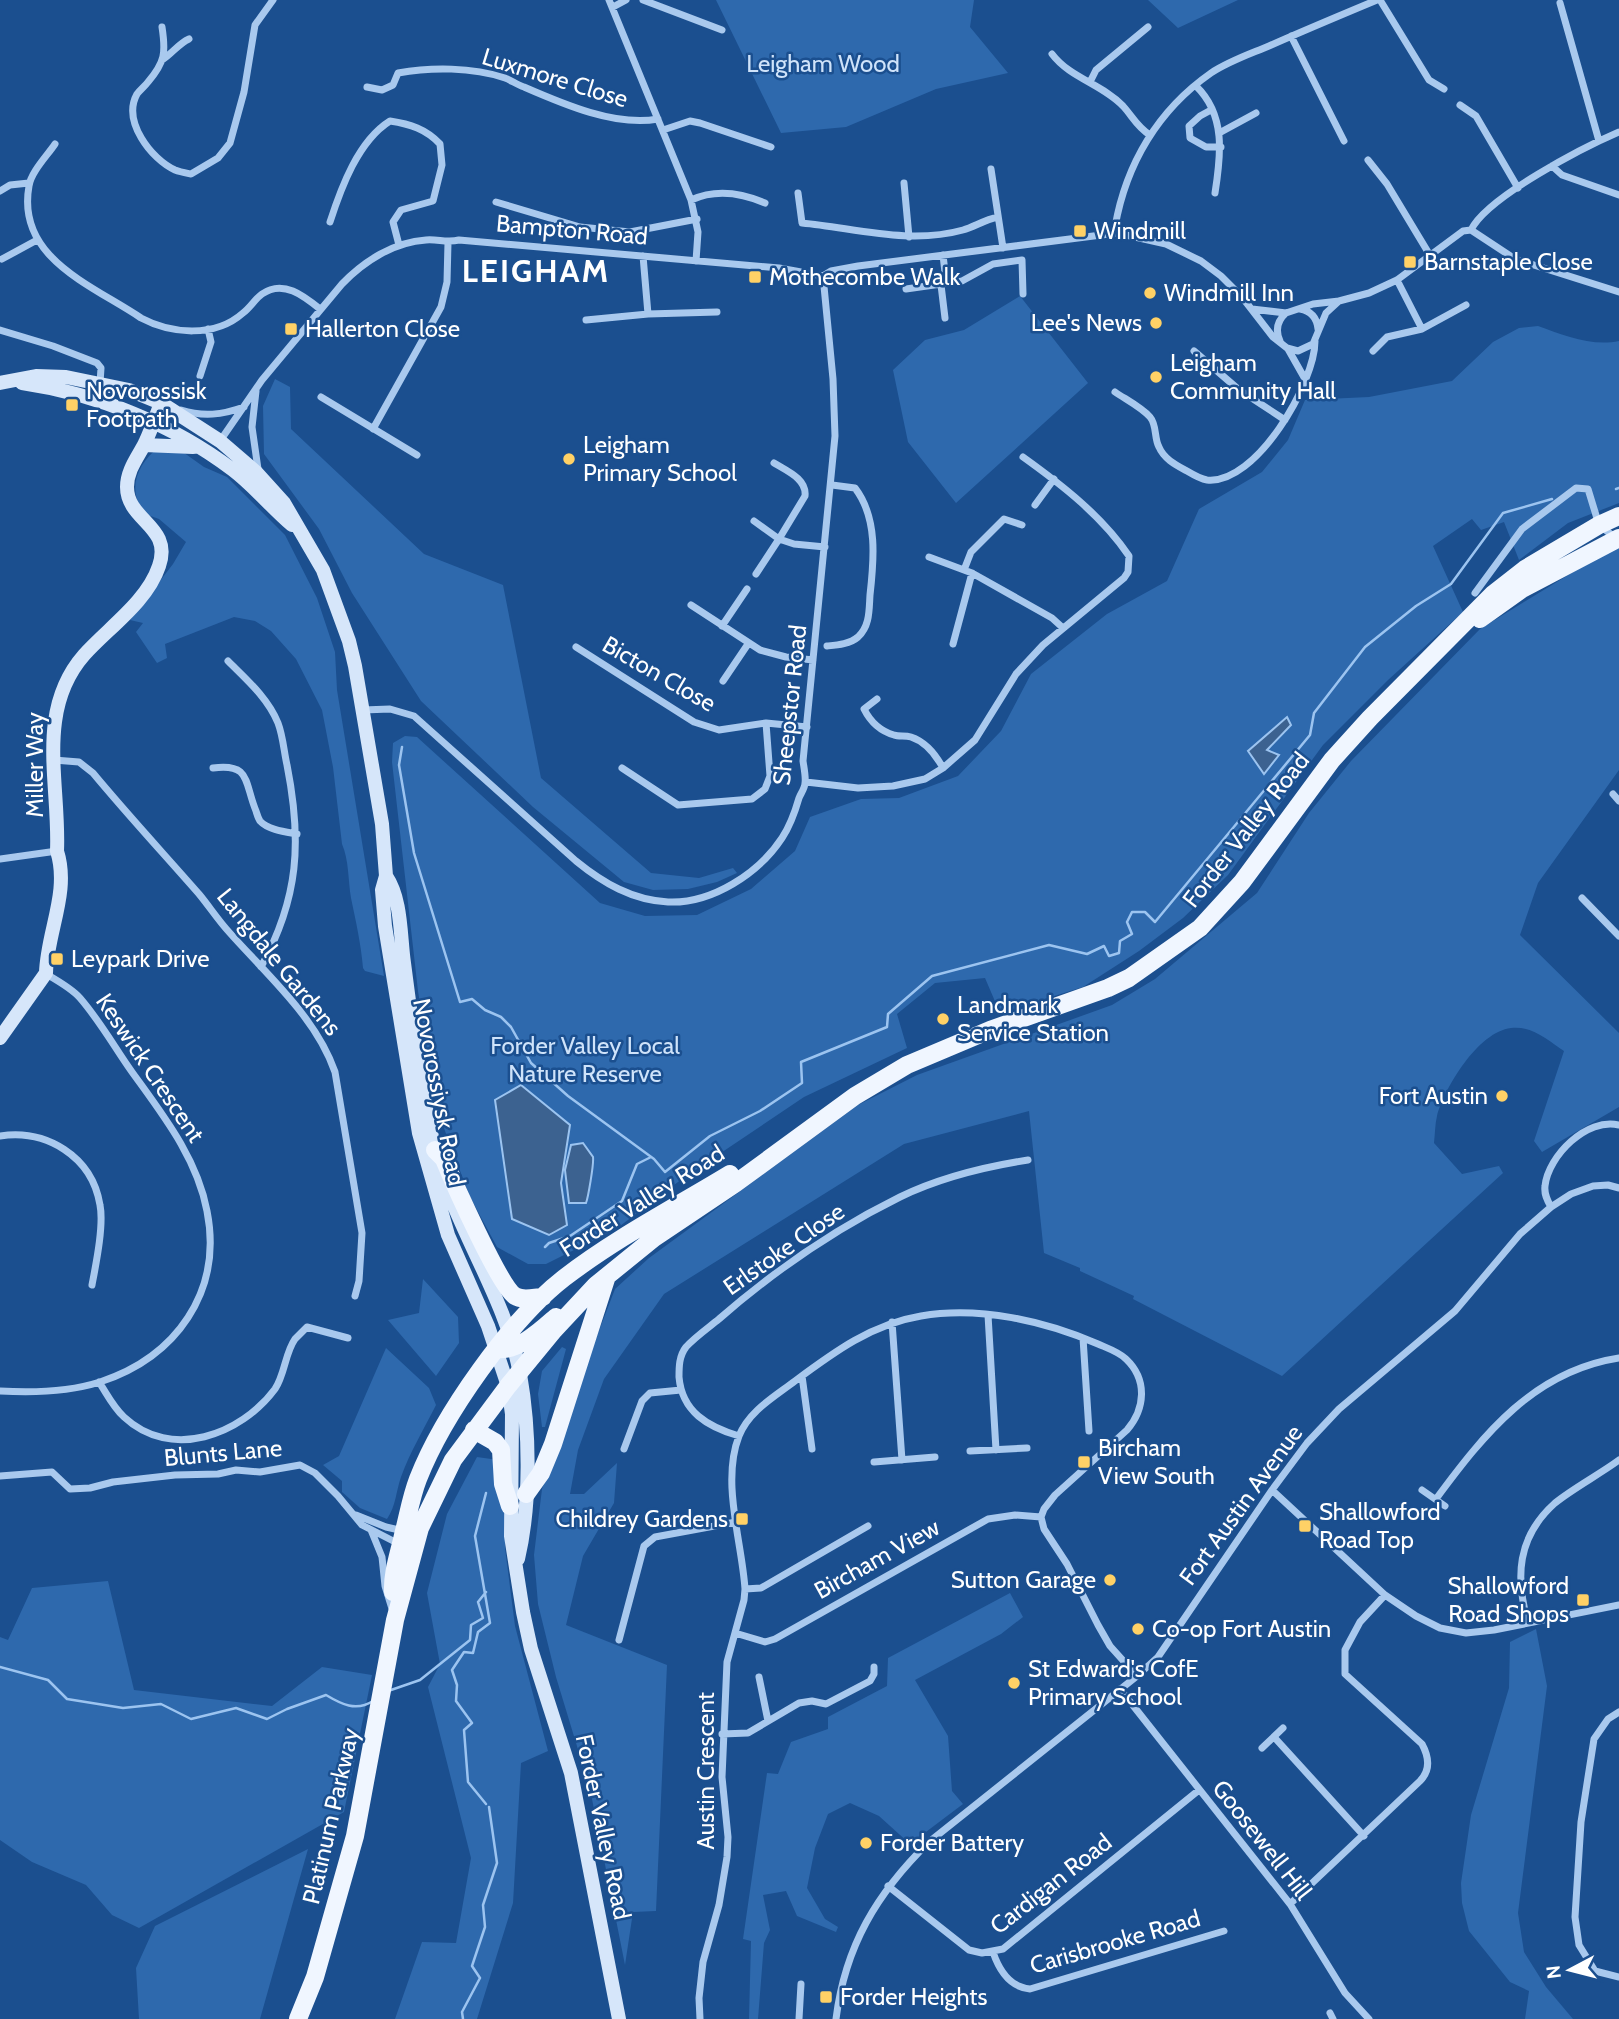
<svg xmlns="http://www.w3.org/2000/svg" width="1619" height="2019" viewBox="0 0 1619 2019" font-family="Cabin,sans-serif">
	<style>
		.green { fill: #2e69ad }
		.water { fill: #3c6290; stroke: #9cc4f0; stroke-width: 2 }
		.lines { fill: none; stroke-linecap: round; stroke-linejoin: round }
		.stream { stroke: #9cc4f0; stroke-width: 2.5 }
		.street { stroke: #a9c9ee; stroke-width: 7 }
		.secondary { stroke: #d6e6fa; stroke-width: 14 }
		.primary { stroke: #f0f6ff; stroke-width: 18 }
		.poi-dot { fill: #ffd166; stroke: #1b4f8f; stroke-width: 2.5 }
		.labels { text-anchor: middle; stroke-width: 5; stroke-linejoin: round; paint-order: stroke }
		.park-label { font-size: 24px; fill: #cfe3fa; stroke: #1b4f8f }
		.street-label { font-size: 24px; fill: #fff; stroke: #1b4f8f }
		.poi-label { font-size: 24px; fill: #fff; stroke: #1b4f8f; text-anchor: start }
		.district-label { font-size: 32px; font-weight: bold; letter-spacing: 2px; fill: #fff; stroke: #1b4f8f }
	</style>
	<rect width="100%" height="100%" fill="#1b4f8f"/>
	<path class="green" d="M716,0H974L970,27L1008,73L936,89L846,127L781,133Z
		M1148,0H1238L1178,28Z
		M1020,296L1088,383L956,503L908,442L893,370L925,340L964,330Z
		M1538,326C1563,335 1592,347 1619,341V503L1568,523L1519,560L1504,522L1481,530L1472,519L1433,546L1463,612L1388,680L1323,745L1228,875L1183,918L1139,951L1083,987L1000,1013L985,978L935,983L897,1014L907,1048L804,1097L682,1179L616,1229L546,1264H528L497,1247L470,1197L445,1131L433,1090L418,991L392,762L393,743L405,736L417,737L600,903L645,916L697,915L751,889L795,851L810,817L861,799L899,798L958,776L1001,731L1031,674L1107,614L1167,581L1199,509L1262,472L1288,440L1305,400L1369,397L1452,381L1493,342L1519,328Z
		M275,379L290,387L291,429L424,554L503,585L541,778L651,873L699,878L733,868L737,873L717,882L688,889L653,890L624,882L533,807L421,701L352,593L319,529L264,454L263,406Z
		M159,447L180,450L204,467L227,477L285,535L317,598L335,652L337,690L384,976L365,971L363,968C361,944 356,922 351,898C348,880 349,860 342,844L333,767L322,710L296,659L271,631L255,621L234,617L165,644L167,658L157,663L136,632L143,623L130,620L173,564L186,542L159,519L145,514C126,490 137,464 159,447Z
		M1619,544V770L1538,883L1520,935L1619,1033V1107L1542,1152L1534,1141L1564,1051C1549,1041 1531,1025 1511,1028C1478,1032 1445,1087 1437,1116C1435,1124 1435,1134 1434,1143L1462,1174L1499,1166L1503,1173L1282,1376L1133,1299L1134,1296L1080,1271V1268L1044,1253L1029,1111L904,1144L664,1294L604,1379L578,1450L570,1494H584L617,1463L614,1503L583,1556L566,1625L667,1665L656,1911L633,1912L625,1965L590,1789L556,1677L538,1604L534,1555L542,1489L568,1411L615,1289L649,1258L858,1105L917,1075L1112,1005L1155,979L1257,893L1309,813L1351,761L1480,629Z
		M423,1279L458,1317L459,1343L436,1376L388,1320L419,1313Z
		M562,1347L566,1349L545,1427H542L538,1394L542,1371Z
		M386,1348L429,1388L436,1405C424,1429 410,1452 401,1477C396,1491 396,1506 387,1519L360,1508L342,1492V1481L323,1465L339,1456Z
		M477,1457L505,1461V1548L515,1626L548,1751L521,1763L513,1903L477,2019H395L422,1942L456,1943L471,1858L428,1687L440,1664L427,1593L447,1514Z
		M108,1581L134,1690L272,1706L322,1667L372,1675L344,1812L139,1928L112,1915L86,1885L32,1862L0,1840V1637L8,1640L32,1588Z
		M1010,1593L1023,1617L1001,1634L915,1680L948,1736L952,1791L963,1804L910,1844L879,1816L850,1803L828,1814L815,1848L807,1888L825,1919L838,1927L836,1932L797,1916L786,1891L763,1895L770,1930L764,1943L758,2019H749L751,1941L743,1939L767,1773L778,1774L791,1742L828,1729V1717L887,1686L888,1658Z
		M1536,1629L1547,1686L1518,1913L1524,1952L1546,1987L1573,2019H1525L1529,1991L1510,1982L1469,1931L1462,1903L1461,1883L1471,1815L1509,1688L1510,1642Z
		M308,1849L260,2019H139L136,1968L155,1926Z"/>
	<path class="water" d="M1287,717L1291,725L1267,750L1279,755L1264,774L1248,751Z
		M521,1085L570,1125L561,1183L567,1225L549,1235L512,1219L495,1100Z
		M583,1143L593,1157C594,1164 588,1198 586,1203H569L565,1170L571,1145Z"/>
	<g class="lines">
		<path class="stream" d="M1616,489L1619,488
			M402,747L399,765L414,853L460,1002L472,999L485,1010L501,1017L511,1027L531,1063L568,1096L654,1159L665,1172L710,1136L760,1111L802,1083L801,1062L887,1027L888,1014L932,976L1049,945L1087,954L1104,946L1109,956L1119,953L1120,941L1132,934L1127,922L1132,912H1145L1155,922L1310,735L1314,713L1365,647L1416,606L1451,584L1503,513L1552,499
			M545,1247L549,1243L570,1236L622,1201L637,1164L651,1157
			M0,1667L48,1680L67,1699L123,1708L161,1704L191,1719L236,1708L267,1719L287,1709L326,1695C341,1704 356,1712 373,1701
			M391,1690L420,1680L470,1640L471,1625L483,1618L478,1602L486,1592
			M486,1804L468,1782L464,1730L472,1723L456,1701L457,1685L452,1670L464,1652L473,1653L478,1632L490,1623L475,1536L486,1493
			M463,2019L462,2012L480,1978L472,1966L485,1927L483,1905L497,1863L489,1807"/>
		<path class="street" d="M609,0L691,200L698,232L696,261
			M643,0L722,30
			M1380,0L1429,80L1444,89
			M1560,3L1599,141
			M613,7L626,0
			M162,27C166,53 165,62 148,82C145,86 140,90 137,94C122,121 151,159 175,170C180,172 186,173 191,174L218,158L230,143L244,92L255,25L273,0
			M1291,36L1344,141
			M1052,54C1070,78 1102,84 1123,106C1133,117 1137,127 1150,135
			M162,60C173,53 178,44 189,39
			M1090,82L1096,70L1148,27
			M1196,86C1226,115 1221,155 1215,193
			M367,87L382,90L393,85L398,73C431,67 472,67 505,78C511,80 517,85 524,87C563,104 616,127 658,119
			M1460,105L1476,116L1518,188
			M1211,110L1200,116L1189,126L1190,138L1206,147H1221
			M663,130L690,121L700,123L771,147
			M1221,132L1256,113
			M55,144C47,156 31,172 29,186C16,258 92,285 141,318C171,334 215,338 243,313C250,308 255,299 262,294C283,279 304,296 320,309
			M1368,160L1387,184L1431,257
			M1552,166L1562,175L1619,195
			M991,169L1003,248
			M904,183L909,237
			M0,191L10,185L29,183
			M798,193L802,223C855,228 909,245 963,230C974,227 984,220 998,217
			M691,200C715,189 742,193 765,203
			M496,202L580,227L630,232L697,219
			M330,222C341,188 358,141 390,121C410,124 426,129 440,144L442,165L433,201L401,210L393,222L399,245
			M1471,230L1515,259L1619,292
			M1117,233L1115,227C1126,164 1158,110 1211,73C1229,61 1250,54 1269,46C1305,30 1341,15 1377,0
			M943,255L946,281
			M643,256L648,314
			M2,259L37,240
			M1397,280L1422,329
			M941,285L945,318
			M906,289L962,281L993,264L1022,260L1023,294
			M1252,309L1286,313L1313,304L1339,301L1369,293L1397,280L1463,231L1471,230C1487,197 1584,147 1619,132
			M1300,309C1311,311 1317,318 1318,329
			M586,320L648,314L717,312
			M0,330L53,346L97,363L101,368L100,383
			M1280,341C1275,330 1277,321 1286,313
			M1288,349L1305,379
			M1194,351L1238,389L1285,420
			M1373,351L1387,337L1422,329L1466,305
			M200,376L211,342L208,329
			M256,391L252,427L258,469
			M1115,392C1125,399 1141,407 1150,417C1157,425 1154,438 1159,447C1164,459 1176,465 1187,471C1192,474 1201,479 1207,480C1256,485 1315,383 1315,341
			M321,397L417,455
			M181,410C203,417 222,415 244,407
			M373,429L441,307L447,282L448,243
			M220,441L262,380L342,284C364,261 394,242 426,240C438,239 447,243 459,240L779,268L823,276L831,271L858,266L1117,233L1166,244L1201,261L1221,276L1242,297L1273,337L1287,348L1298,351L1313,344L1326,313L1339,301
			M774,463C787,471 807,479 805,496L779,539L794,544L825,547
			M1035,505L1054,479
			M754,521L779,539L756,574
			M929,557L972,573L1052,618L1063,628
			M964,570L971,552L1004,519L1022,525
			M1475,593L1522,529L1576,488L1588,489L1599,525L1617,539
			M691,605L760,650L786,657L813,660
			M722,626L747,589
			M953,644L972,573
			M827,646C837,645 850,644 858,637C870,626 869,610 870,595C874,560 878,518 855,488L832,485
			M576,647L694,722L719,730L766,723L807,727
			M228,661C246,679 268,698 278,723C283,736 284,752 287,765C302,841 299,898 261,967
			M723,681L748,644
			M877,699L864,709C870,721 880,731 894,735C899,737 905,735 911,737C926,742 936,755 943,768
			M363,710L390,709L414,716L576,861C603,883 632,900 668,902C712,904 759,873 782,838C790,826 795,812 799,798C801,793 805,788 805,783C806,777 804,768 803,761L835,436L833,379L823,276
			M54,760L79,762L93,773C127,814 164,854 199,894C209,906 218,920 229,932C267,975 316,1017 335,1072L362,1233L359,1281L355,1296
			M213,768C251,763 244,782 256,811C257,814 258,818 260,821C268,830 286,832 297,834
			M622,768L678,805L752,799L765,789L770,776L766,723
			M806,782L858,788L893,786L925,779L943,768L975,740L1016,674L1043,645L1124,578L1128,572L1129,556C1102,516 1062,485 1023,457
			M1613,794L1619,801
			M0,859L57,851
			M1582,898L1619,936
			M0,1136C46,1129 92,1156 100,1205C104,1225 96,1264 92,1285
			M1551,1207C1547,1200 1544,1194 1545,1186C1548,1156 1587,1117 1619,1125
			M988,1315L996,1450
			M892,1322L902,1460
			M1083,1338L1089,1431
			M802,1376L812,1449
			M99,1382C107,1394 113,1407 124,1417C171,1461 241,1435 275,1389C285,1374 285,1353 295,1339C299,1335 303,1331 307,1327L348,1338
			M0,1391C33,1393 68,1392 100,1382C176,1357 223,1292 207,1211C197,1158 163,1115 132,1072C115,1048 100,1021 80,998C71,988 58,981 46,974
			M739,1436C708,1427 682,1412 679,1377C679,1367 679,1356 686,1347C695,1337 708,1328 719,1319C773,1272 835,1229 900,1197C941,1177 983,1167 1028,1160
			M624,1449L642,1401L650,1393L681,1390
			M970,1451L1027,1448
			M874,1462L935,1457
			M0,1476L52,1472L70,1489L90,1488L113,1482L175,1475L218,1474L236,1470L260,1472L300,1465L315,1473L338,1496L362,1525L401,1545
			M1272,1490L1385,1595L1416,1616L1440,1628L1466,1633L1494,1630L1619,1605
			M1422,1490L1445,1506
			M1436,1499C1484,1434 1534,1371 1619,1358
			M356,1515L386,1527L404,1531
			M371,1530L382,1557L385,1586L393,1612
			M745,1589L761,1588L868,1526
			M1528,1623C1515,1577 1517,1537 1555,1503C1572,1489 1600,1474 1619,1460
			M735,1633L765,1642L775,1639L988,1519L1015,1515L1041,1517
			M619,1640L644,1546L655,1537L736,1522
			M759,1677L768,1721
			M1120,1689L1290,1904L1345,1993L1369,2019
			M1619,1712L1608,1719L1594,1739L1581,1822L1575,1917L1579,1945L1595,1971L1619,1977
			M722,1734L748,1733L799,1703L812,1701L826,1704L870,1681L874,1674V1667
			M1274,1737L1364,1836
			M1262,1748L1283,1728
			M888,1886L969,1950L982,1953L1003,1949L1199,1790
			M1290,1904L1420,1781C1431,1770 1429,1757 1422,1744L1345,1674V1650L1360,1622L1385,1595
			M993,1952C999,1970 1009,1987 1030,1989L1224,1931
			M1330,2013L1333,2019
			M700,2019L699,1998L703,1962L719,1905L727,1857L728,1837L722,1777L727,1662L744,1600L745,1589C742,1542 721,1482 739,1436C749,1411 774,1397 795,1381C834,1352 872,1324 921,1316C980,1306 1045,1321 1098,1344C1107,1348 1119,1352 1126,1359C1148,1380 1145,1409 1127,1430L1055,1495L1044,1509L1041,1517L1044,1529L1067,1564L1098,1625L1110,1646L1137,1676
			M799,2019L801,1984
			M836,2019C845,1946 877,1893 929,1842L1137,1676L1158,1657L1272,1490L1307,1443L1339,1409L1455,1311L1520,1234L1551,1207L1571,1194L1593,1186L1608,1185L1619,1188"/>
		<path class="secondary" d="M0,383L36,376L66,377L129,390L161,403L220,441L256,472L284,503L323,570L349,641L355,666L382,824L386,876L382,890L385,926L419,1133L448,1235L488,1326L508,1386L512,1414L511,1536L523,1612L531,1649L571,1773L619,2019
			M22,383C98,394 172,424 233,470C254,486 272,508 292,525
			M144,445L193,447
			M386,876C402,900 400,935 404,963C412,1025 420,1086 434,1146C453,1226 506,1296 520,1374C530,1431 531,1503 518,1559
			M0,1038L46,973C47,932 70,892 57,851C60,784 35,711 84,655C108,628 147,602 159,566C173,526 127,521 127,487C127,470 138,457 145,443C151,430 156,416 161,403"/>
		<path class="primary" d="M1480,619L1522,589L1619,538
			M435,1150L444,1159C453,1181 500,1287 515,1296C523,1301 535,1297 543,1297
			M496,1349C518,1352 540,1331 556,1317
			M474,1430L495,1442L501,1450L503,1484L510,1506
			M526,1494L541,1473L553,1444L606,1279
			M393,1592C392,1573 399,1554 403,1535C408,1516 411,1497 418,1479C443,1415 510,1320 564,1278C616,1238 674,1208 730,1174
			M298,2019L315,1977L355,1836L395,1620L420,1528L453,1460L508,1386L554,1330L596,1285L654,1238L736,1183L855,1096L907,1065L990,1030L1108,988L1129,978L1200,928L1242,882L1332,760L1370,718L1493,594L1525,569L1599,525L1619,516"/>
	</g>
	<g class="poi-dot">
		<rect x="1073" y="224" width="14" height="14" rx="3.5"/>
		<rect x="1403" y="255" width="14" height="14" rx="3.5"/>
		<rect x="748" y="270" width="14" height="14" rx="3.5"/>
		<circle cx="1150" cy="293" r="7"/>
		<circle cx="1156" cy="323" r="7"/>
		<rect x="284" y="322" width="14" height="14" rx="3.5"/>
		<circle cx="1156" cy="377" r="7"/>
		<rect x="65" y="398" width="14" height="14" rx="3.5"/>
		<circle cx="569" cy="459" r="7"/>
		<rect x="50" y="952" width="14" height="14" rx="3.5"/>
		<circle cx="943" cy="1019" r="7"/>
		<circle cx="1502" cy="1096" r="7"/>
		<rect x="1077" y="1455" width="14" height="14" rx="3.5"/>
		<rect x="735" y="1512" width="14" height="14" rx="3.5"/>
		<rect x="1298" y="1519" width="14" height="14" rx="3.5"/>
		<circle cx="1110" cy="1580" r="7"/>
		<rect x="1576" y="1593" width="14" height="14" rx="3.5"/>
		<circle cx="1138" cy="1629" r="7"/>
		<circle cx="1014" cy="1683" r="7"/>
		<circle cx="866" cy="1843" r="7"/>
		<rect x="819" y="1990" width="14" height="14" rx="3.5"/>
	</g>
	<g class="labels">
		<g class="park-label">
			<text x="823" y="72">Leigham Wood</text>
			<text x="585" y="1054">Forder Valley Local<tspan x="585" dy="28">Nature Reserve</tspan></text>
		</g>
		<g class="street-label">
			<text transform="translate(555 78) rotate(17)" y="8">Luxmore Close</text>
			<text transform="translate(572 230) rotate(5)" y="8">Bampton Road</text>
			<text transform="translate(659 674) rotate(30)" y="8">Bicton Close</text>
			<text transform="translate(790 705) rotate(-84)" y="8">Sheepstor Road</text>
			<text transform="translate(35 765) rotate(-90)" y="8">Miller Way</text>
			<text transform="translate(1246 830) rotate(-52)" y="8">Forder Valley Road</text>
			<text transform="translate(279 962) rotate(51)" y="8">Langdale Gardens</text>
			<text transform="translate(150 1068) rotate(56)" y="8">Keswick Crescent</text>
			<text transform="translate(439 1092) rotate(79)" y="8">Novorossiysk Road</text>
			<text transform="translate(642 1201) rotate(-32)" y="8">Forder Valley Road</text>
			<text transform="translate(784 1249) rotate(-35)" y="8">Erlstoke Close</text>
			<text transform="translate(223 1453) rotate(-5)" y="8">Blunts Lane</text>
			<text transform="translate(1241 1505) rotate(-54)" y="8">Fort Austin Avenue</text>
			<text transform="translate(877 1559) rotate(-29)" y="8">Bircham View</text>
			<text transform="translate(706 1771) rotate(-90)" y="8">Austin Crescent</text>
			<text transform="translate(331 1816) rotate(-77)" y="8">Platinum Parkway</text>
			<text transform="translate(603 1827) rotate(78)" y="8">Forder Valley Road</text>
			<text transform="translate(1262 1840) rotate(52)" y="8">Goosewell Hill</text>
			<text transform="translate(1051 1884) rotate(-38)" y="8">Cardigan Road</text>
			<text transform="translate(1115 1942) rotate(-16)" y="8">Carisbrooke Road</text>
		</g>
		<g class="poi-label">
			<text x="1094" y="239">Windmill</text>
			<text x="1424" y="270">Barnstaple Close</text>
			<text x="769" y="285">Mothecombe Walk</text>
			<text x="1164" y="301">Windmill Inn</text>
			<text x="1142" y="331" text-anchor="end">Lee's News</text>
			<text x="305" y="337">Hallerton Close</text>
			<text x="1170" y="371">Leigham<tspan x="1170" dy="28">Community Hall</tspan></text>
			<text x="86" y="399">Novorossisk<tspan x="86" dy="28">Footpath</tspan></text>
			<text x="583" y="453">Leigham<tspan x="583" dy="28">Primary School</tspan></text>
			<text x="71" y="967">Leypark Drive</text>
			<text x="957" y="1013">Landmark<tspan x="957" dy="28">Service Station</tspan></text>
			<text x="1488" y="1104" text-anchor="end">Fort Austin</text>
			<text x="1098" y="1456">Bircham<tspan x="1098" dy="28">View South</tspan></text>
			<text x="1319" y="1520">Shallowford<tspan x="1319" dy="28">Road Top</tspan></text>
			<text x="728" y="1527" text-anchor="end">Childrey Gardens</text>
			<text x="1096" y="1588" text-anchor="end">Sutton Garage</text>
			<text x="1569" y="1594" text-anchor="end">Shallowford<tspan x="1569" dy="28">Road Shops</tspan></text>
			<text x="1152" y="1637">Co-op Fort Austin</text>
			<text x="1028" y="1677">St Edward's CofE<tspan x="1028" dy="28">Primary School</tspan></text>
			<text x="880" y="1851">Forder Battery</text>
			<text x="840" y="2005">Forder Heights</text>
		</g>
		<g class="district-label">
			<text x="536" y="282">LEIGHAM</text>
		</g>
	</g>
	<g transform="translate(1570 1970) rotate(263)" stroke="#1b4f8f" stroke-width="5" paint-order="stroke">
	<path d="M0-5L12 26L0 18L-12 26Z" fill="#ffffff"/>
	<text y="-10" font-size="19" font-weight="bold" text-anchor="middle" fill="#ffffff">N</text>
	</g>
</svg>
